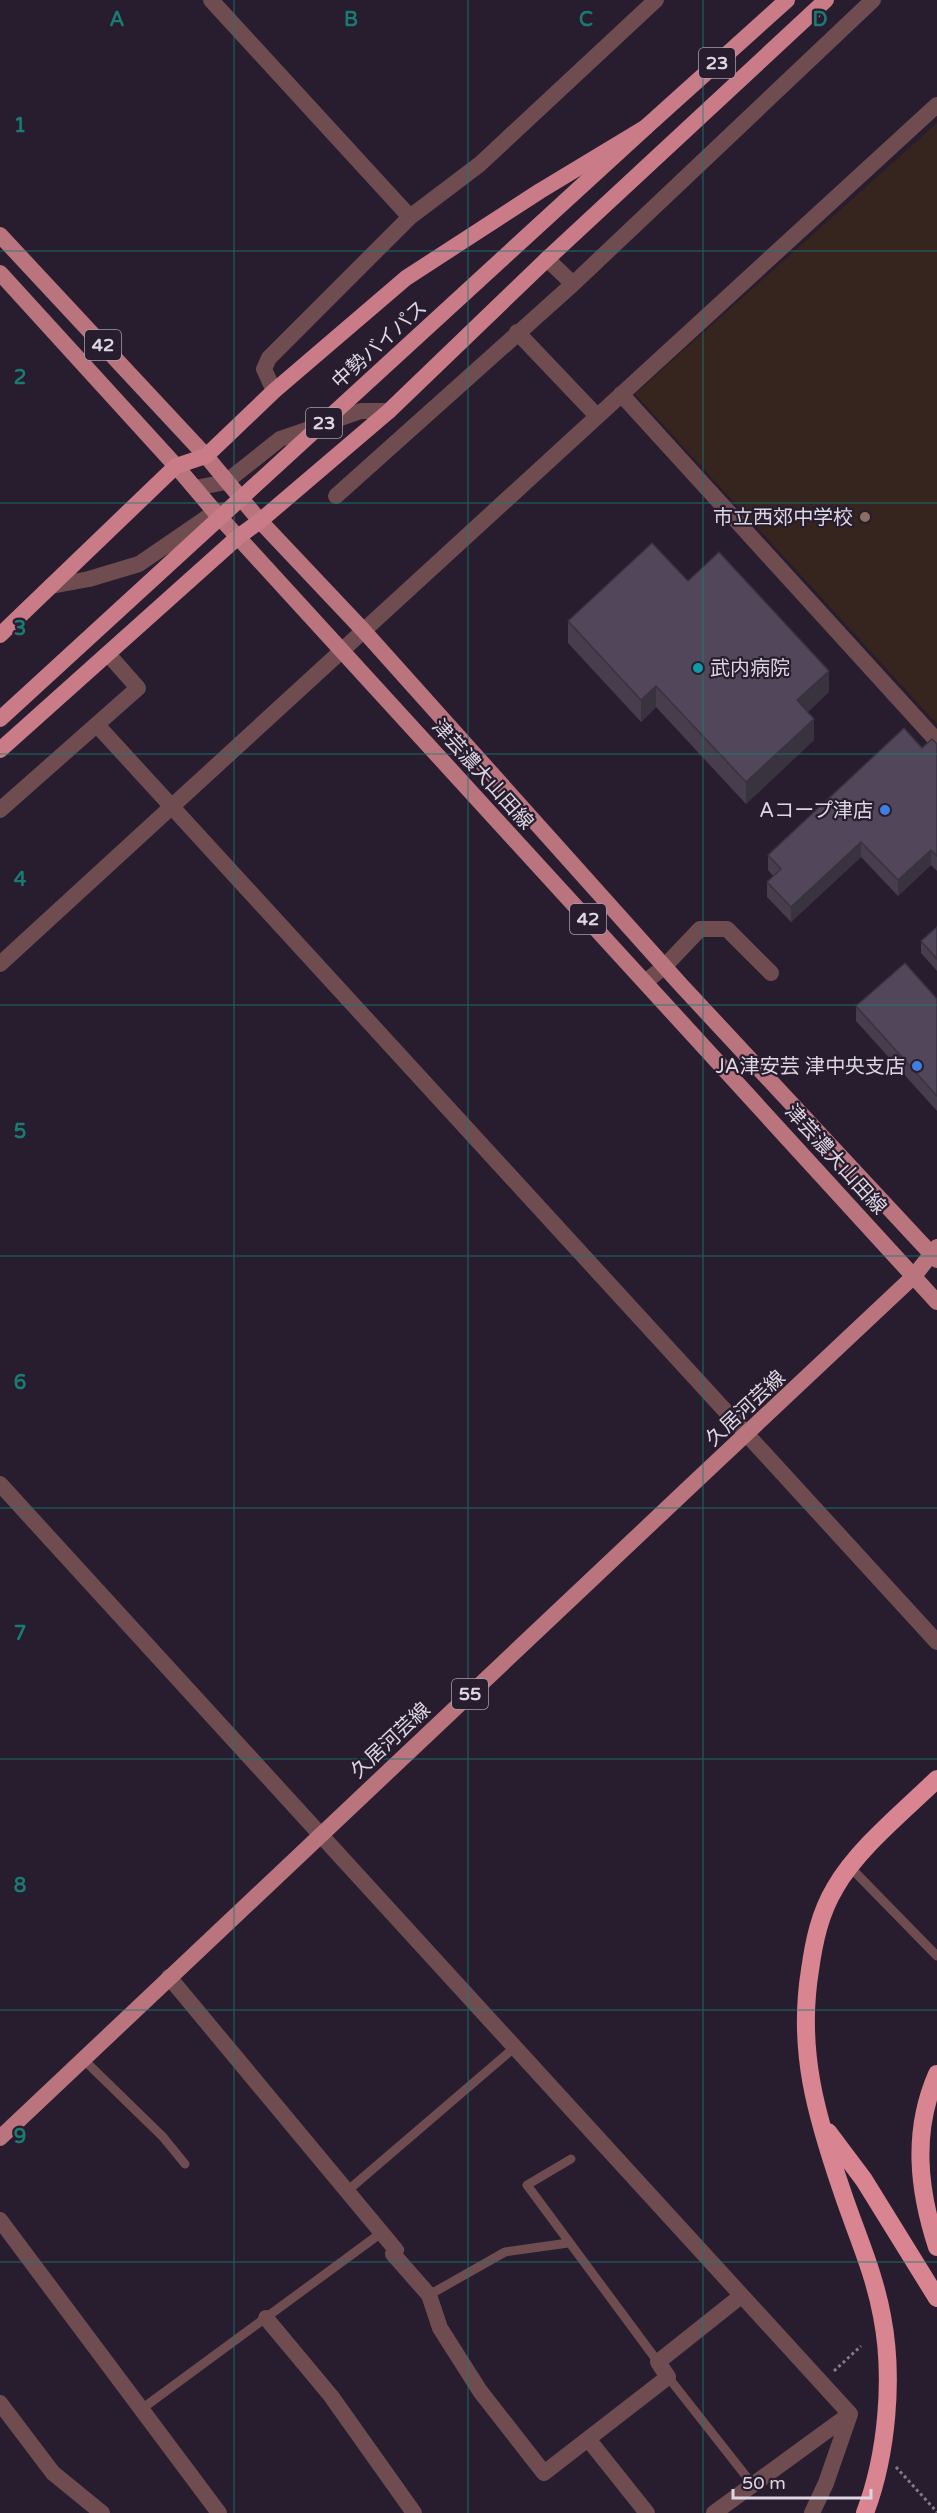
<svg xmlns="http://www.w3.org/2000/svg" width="937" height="2513" viewBox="0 0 937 2513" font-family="'Varela Round','Noto Sans JP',sans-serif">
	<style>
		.education { fill: #36241e }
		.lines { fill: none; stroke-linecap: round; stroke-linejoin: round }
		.path { stroke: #827a88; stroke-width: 3; stroke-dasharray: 3 3; stroke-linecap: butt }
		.service { stroke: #6e4c50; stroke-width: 9 }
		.minor { stroke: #6e4c50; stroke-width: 16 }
		.primary { stroke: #ba747e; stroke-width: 16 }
		.trunk { stroke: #c97c88; stroke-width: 16 }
		.motorway { stroke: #d88491; stroke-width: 18 }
		.trunk-bridge { stroke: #c97c88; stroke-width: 16 }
		.wall { fill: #473d4d }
		.shaded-wall { fill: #39323f }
		.building { fill: #52475a; stroke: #39323f; stroke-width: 1.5 }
		.grid { fill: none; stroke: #197b74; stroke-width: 1.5; stroke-opacity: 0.55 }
		.education-dot { fill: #8d6e63; stroke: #271d2e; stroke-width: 2 }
		.culture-dot { fill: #0f9aa8; stroke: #271d2e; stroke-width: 2 }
		.shop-dot { fill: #3f7fe0; stroke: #271d2e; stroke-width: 2 }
		.labels { text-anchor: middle; stroke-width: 4.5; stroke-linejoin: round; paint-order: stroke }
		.shield { fill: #271d2e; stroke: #a79fad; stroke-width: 1.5 }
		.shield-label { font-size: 18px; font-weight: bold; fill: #ded7e3 }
		.street-label { font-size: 20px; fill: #ded7e3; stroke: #271d2e }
		.poi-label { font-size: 20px; fill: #ded7e3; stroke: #271d2e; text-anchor: end }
		.grid-label { font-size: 20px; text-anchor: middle; font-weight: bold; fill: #197b74; stroke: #271d2e; stroke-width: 4.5; stroke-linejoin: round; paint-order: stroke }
	</style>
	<rect width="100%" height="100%" fill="#271d2e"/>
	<path class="education" d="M937,123V724L635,394Z"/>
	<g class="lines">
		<path class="path" d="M834,2371L861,2346
			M896,2467L937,2512"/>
		<path class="service" d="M849,1866L937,1956
			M83,2059L163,2137L185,2164
			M571,2159L527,2185L658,2362
			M346,2192L514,2048
			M429,2295L505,2252L568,2243
			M668,2377L753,2485
			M143,2408L381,2233"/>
		<path class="minor" d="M211,0L410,217
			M547,259L573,284
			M517,332L597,416
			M274,391L264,369L269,358L410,217L480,164L656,0
			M621,394L937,741
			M195,488L226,482L280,439L361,411H389
			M336,496L573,284L873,0
			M51,586L89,579L139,564L215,512L226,510
			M97,725L937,1642
			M0,810L138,688L108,654
			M0,964L937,105
			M645,982L664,967L700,929H727L771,973
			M0,1484L850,2414
			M169,1977L396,2250L393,2254L429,2295L440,2328L480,2391L544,2473L668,2377L658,2362L741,2296
			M0,2220L219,2513
			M266,2318L331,2396L414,2513
			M0,2403L53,2473L102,2513
			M588,2439L647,2513
			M714,2513L850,2414
			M812,2513L826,2483L850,2414"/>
		<path class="primary" d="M0,235L206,456L260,521L363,630L681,985L937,1260
			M0,273L176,466L215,512L937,1302
			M0,2138C303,1849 609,1563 914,1276L937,1247"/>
		<path class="trunk" d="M0,635L176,466L206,456L274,391L406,278L540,191L646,127L787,0
			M0,750L238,537L260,521L389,411L547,259L826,0"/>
		<path class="motorway" d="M937,2074C912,2131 918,2189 937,2247
			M828,2132L864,2180L937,2298
			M865,2513C887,2455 894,2377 882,2316C874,2272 856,2233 842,2191C816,2115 797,2050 810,1970C814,1941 820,1913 835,1888C857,1849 904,1811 937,1779"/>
		<path class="trunk-bridge" d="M0,719L646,127"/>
	</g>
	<path class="wall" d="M688,581L829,692L808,712L814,740L746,804L656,707L641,722L568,643V621Z
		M937,744V871L931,865L898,896L861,857L791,922L767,897V882L773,876L768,870V855L922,748Z
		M937,927V971L921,953V941Z
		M937,999V1111L856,1021V1006Z"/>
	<path class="shaded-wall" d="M829,671V692L797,722V700Z
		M656,686V707L641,722V700Z
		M814,719V740L746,804V782Z
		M861,842V857L791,922V907Z
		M931,850V865L898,896V880Z"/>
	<path class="building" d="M652,543L688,581L719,552L829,671L797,700L814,719L746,782L656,686L641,700L568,621Z
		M904,728L922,748L932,739L937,744V856L931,850L898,880L861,842L791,907L767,882L781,869L768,855Z
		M937,927V959L921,941Z
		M905,963L937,999V1096L856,1006Z"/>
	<path class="grid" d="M234,0V2513M468,0V2513M703,0V2513M0,251H937M0,503H937M0,754H937M0,1005H937M0,1256H937M0,1508H937M0,1759H937M0,2010H937M0,2262H937"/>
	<circle class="education-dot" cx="865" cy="517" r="6"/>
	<circle class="culture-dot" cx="698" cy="668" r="6"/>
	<g class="shop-dot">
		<circle cx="885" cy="810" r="6"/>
		<circle cx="917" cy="1066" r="6"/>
	</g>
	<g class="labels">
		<g class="shield">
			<rect x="699" y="48" width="36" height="30" rx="4.5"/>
			<rect x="85" y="330" width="36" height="30" rx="4.5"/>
			<rect x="306" y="408" width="36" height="30" rx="4.5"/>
			<rect x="570" y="904" width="36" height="30" rx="4.5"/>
			<rect x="452" y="1679" width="36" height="30" rx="4.5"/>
		</g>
		<g class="shield-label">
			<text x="717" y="69">23</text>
			<text x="103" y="351">42</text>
			<text x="324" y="429">23</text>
			<text x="588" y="925">42</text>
			<text x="470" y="1700">55</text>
		</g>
		<g class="street-label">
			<text transform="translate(379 344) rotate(-42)" y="7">中勢バイパス</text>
			<text transform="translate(483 774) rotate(48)" y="7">津芸濃大山田線</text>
			<text transform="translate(836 1159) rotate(48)" y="7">津芸濃大山田線</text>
			<text transform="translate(745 1408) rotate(-43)" y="7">久居河芸線</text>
			<text transform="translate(390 1740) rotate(-43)" y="7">久居河芸線</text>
		</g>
		<g class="poi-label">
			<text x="853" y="524">市立西郊中学校</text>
			<text x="710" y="675" text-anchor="start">武内病院</text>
			<text x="873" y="817">Aコープ津店</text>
			<text x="905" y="1073">JA津安芸 津中央支店</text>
		</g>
	</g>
	<g class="grid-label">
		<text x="117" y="26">A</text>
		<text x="351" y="26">B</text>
		<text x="586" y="26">C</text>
		<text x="820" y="26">D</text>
		<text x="20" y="132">1</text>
		<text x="20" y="384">2</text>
		<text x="20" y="635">3</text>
		<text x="20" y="886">4</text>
		<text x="20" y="1138">5</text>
		<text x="20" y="1389">6</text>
		<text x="20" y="1640">7</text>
		<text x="20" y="1892">8</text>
		<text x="20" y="2143">9</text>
	</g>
	<path d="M733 2489v9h138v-9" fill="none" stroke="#ded7e3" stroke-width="3"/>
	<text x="742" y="2489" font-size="18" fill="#ded7e3" stroke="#271d2e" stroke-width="4.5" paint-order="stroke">50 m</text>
</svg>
